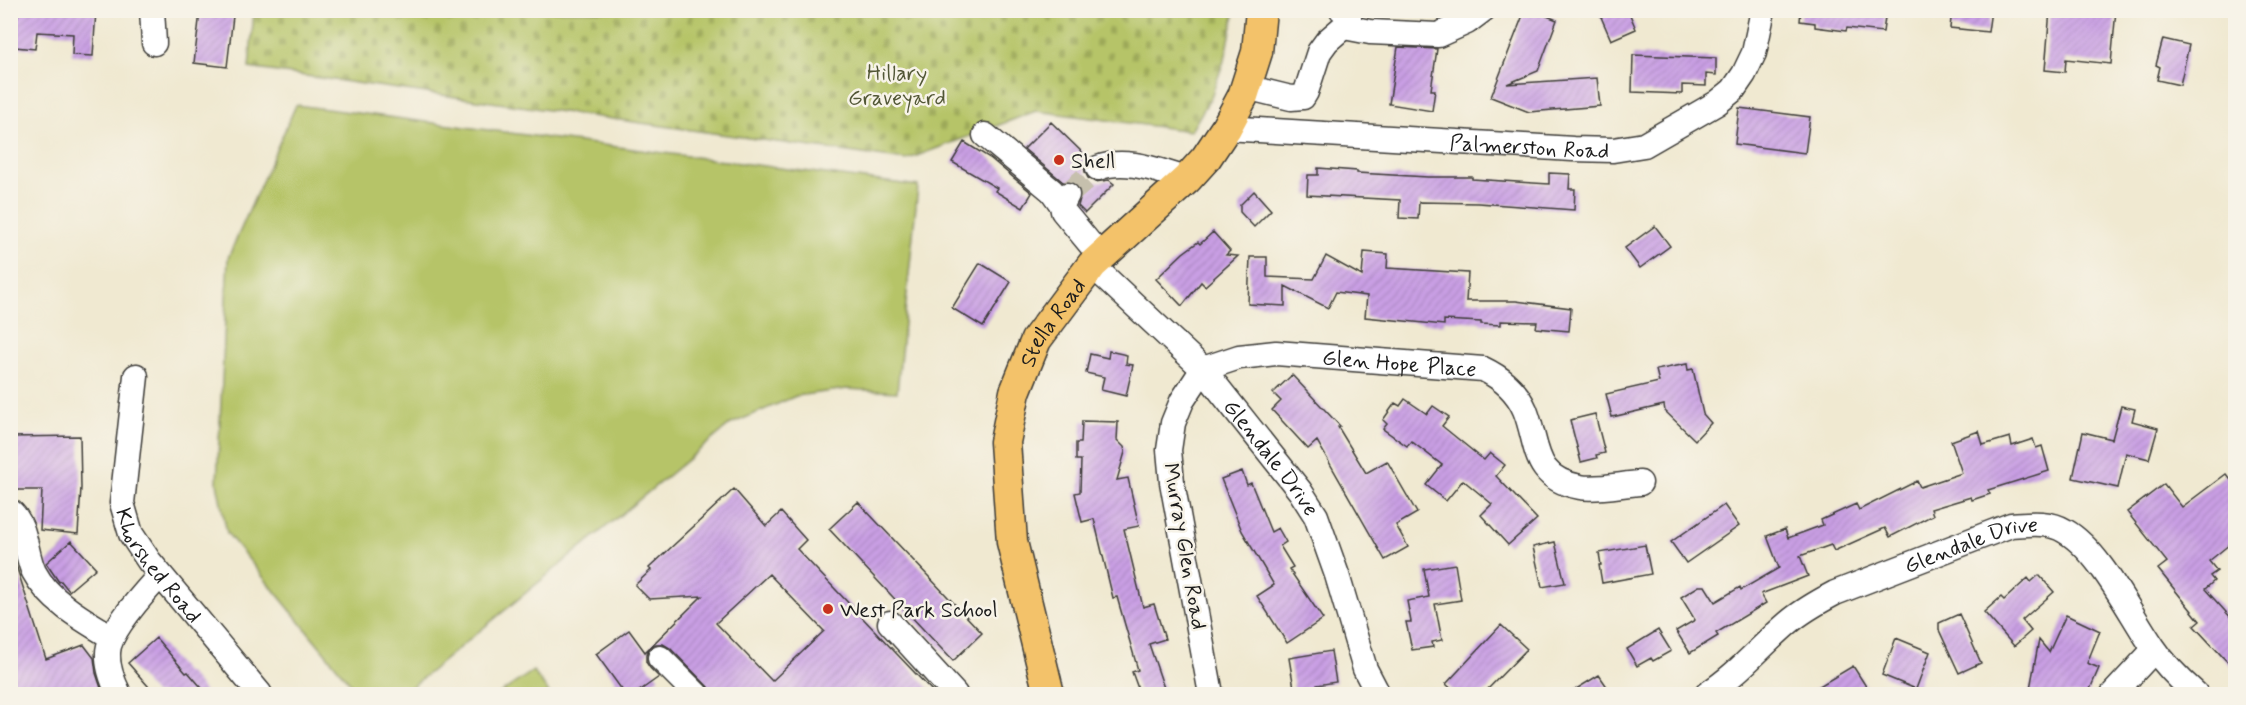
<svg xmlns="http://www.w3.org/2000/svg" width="2246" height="705" viewBox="0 0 2246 705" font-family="Mynerve,sans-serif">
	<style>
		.cemetery { fill: url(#cemetery-stones); stroke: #697042; stroke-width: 1.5 }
		.green { fill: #b6c467; stroke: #697042; stroke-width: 1.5 }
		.building { fill: url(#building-hatch); fill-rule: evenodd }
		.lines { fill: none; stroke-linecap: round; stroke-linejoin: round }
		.minor-tunnel { stroke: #c6c0ad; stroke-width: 24; stroke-dasharray: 24 12; stroke-linecap: butt }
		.minor-casing { stroke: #3c3b37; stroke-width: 27 }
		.major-casing { stroke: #3c3b37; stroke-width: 33 }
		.minor { stroke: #fff; stroke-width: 24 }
		.major { stroke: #f3c26a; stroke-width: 30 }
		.poi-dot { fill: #c8321e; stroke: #f7f3e8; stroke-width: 2 }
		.labels { text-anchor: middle; stroke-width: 5; stroke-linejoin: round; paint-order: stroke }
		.park-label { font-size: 22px; fill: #525736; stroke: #f7f3e8 }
		.street-label { font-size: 22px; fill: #1c1c1c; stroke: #f7f3e8 }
		.poi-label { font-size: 22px; fill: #1c1c1c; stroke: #f7f3e8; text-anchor: start }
	</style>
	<defs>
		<pattern id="cemetery-stones" width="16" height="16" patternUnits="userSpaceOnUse" patternTransform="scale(1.5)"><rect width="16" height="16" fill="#b6c467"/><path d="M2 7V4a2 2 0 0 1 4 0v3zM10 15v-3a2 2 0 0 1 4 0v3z" fill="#9ca859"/></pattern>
		<pattern id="building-hatch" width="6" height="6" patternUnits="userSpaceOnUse" patternTransform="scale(1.5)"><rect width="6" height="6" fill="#c99fe4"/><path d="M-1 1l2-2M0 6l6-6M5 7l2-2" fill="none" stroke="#ac88c3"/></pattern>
	</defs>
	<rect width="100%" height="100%" fill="#f7f3e8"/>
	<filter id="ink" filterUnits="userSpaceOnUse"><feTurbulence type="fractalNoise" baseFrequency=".0167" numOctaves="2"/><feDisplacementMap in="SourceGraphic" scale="12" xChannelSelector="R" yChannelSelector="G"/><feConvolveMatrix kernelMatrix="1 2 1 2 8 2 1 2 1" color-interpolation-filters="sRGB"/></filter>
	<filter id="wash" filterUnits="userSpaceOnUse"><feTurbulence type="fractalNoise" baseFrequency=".008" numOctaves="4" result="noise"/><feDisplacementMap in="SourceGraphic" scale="24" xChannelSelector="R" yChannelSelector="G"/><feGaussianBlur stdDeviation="1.35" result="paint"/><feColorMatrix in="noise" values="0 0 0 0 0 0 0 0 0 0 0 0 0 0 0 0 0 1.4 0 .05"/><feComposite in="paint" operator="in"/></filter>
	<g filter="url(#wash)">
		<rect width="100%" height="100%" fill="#f0e9d1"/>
		<path class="cemetery" d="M254,11H1235L1226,55L1211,97L1191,131L1036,111L906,160L249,68Z"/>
		<path class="green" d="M296,105L918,186L897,392L847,389L796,396L731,424L403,694H359L227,533L217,483L228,258Z
			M533,671L550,694H499Z"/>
		<g id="blocks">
			<path class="building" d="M18,10H96L93,56L72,55L73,34L37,32L35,49L15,47Z
				M1525,10H1532L1557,20L1538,71L1507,84L1597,78L1600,106L1529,112L1491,97Z
				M1598,10H1628L1636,29L1611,40Z
				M1801,10H1886L1883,32L1847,28L1846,31L1815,27V23L1800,21Z
				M1952,10H1991L1988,32L1950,28Z
				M2050,10H2116L2111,64L2066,59L2065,72L2045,70Z
				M200,12L233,16L227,67L194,63Z
				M2163,39L2189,45L2180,85L2157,80L2160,67L2156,65Z
				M1398,47L1437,49L1431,90H1435L1432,111L1389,104Z
				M1633,55L1716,58V75L1706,74V86L1682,85V94L1632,92Z
				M1739,108L1810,117L1805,153L1735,144Z
				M1051,122L1088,158L1084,165L1085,172L1088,178L1095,182L1109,180L1114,184L1085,213L1078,206L1081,195L1078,187L1073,182H1063L1024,149Z
				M964,142L990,158L1032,193L1023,208L995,191L997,188L952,162Z
				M1318,168L1357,171V173L1428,177H1472V179L1549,184V173L1570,174L1569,189H1575L1574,210L1478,203L1419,202L1418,219L1399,218L1400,200L1307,195L1308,175H1318Z
				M1254,191L1271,210L1254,227L1240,212V205Z
				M1655,226L1670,246L1640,268L1625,248Z
				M1213,232L1230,251L1226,255L1238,256L1205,286L1201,282L1182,306L1156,279L1183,253L1198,242L1200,244Z
				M1364,252L1388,254L1387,268L1468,273L1466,301H1516L1571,308L1569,331L1536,328L1537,322L1501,321V325L1481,324V322L1444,320V325L1365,317L1367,296L1336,292L1328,308L1285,286V306L1248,304L1250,257H1267V277L1314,279L1326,256L1362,276Z
				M980,263L1011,282L983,327L952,308Z
				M1109,351L1127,355L1126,364L1133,365L1126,396L1101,390L1104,377L1086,373L1090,354L1108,358Z
				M1687,364L1688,370L1693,369L1703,414L1711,423L1695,440L1665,411L1664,405L1612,417L1606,394L1659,382L1656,370Z
				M1292,375L1340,426L1338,427L1366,473L1387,461L1417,513L1396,525L1408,547L1385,560L1317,441L1308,449L1272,410L1281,401L1273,393Z
				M1405,399L1427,414L1433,406L1449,417L1442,426L1484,460L1490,453L1505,465L1496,476L1537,519L1508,545L1481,515L1492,504L1463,480L1446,501L1426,485L1442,465L1411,441L1407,446L1383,429L1387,424L1383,420L1395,403L1400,406Z
				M2121,406L2135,409L2132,421L2158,428L2149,459L2126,453L2118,488L2073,478L2083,432L2112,439Z
				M1595,414L1605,453L1596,455L1597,458L1581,462L1570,420Z
				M1082,421L1118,422L1117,440L1124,447L1125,452L1117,480L1128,478L1139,526L1124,529L1143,607L1154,604L1165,639L1149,644L1166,694H1140L1132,672L1138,670L1117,597L1113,598L1094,519L1082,522L1075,493L1080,492L1081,460H1076V443H1081Z
				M1979,431L1983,445L2010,437L2012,446L2033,439L2036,448L2042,446L2049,471L1988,490L1990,494L1972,500L1971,497L1931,509L1933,515L1890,537L1885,528L1834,551L1831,545L1800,556L1808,576L1761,594L1766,603L1716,633L1718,636L1690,653L1676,631L1695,620L1681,597L1699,586H1705L1715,602L1740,587L1741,590L1779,568L1767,536L1785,529L1788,538L1823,525L1821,520L1856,504L1859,510L1917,481L1920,487L1962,473L1951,441Z
				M80,436L81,488L78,534L40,530L42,490H15V472H10V437Z
				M1242,471L1247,485L1251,483L1271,532L1278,528L1286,542L1280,546L1293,567L1289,569L1323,619L1287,643L1257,596L1274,585L1242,531L1221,479Z
				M2226,474L2235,485V540L2209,561L2217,571L2210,576L2214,581L2205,589L2235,622V670L2194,626L2200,621L2158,569L2167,562L2127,512L2164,484L2182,507Z
				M734,489L766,526L781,512L806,540L797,549L935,694H715L670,648L663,644H656L650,648L646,655V662L650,668L659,677L635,694H625L596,654L629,630L645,652L702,596L649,599L635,585L651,570L649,568ZM769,574L824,631L772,681L716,623Z
				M858,502L982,633L953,661L829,529Z
				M1724,505L1739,526L1686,563L1671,542Z
				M71,541L96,568L69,591L61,581L59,582L46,563Z
				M1555,542L1565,583L1542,587L1533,547Z
				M1645,545L1651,574L1602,583L1599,565H1601L1599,553Z
				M10,559H14L46,659L84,645L94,658L96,673L103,694H10Z
				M1455,564L1461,600L1435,604L1442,640L1432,642L1433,647L1412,650L1406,622H1411L1407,601L1429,597L1424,569Z
				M2039,575L2054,592L2022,620L2031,631L2014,646L1984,612L2001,597L2004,600L2028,578L2031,582Z
				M1959,614L1981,663L1959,673L1939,630V623Z
				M2066,615L2100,631L2087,663L2099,668L2088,694H2029L2039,640L2049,652Z
				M1501,625L1527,649L1483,694H1457L1446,684Z
				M1658,630L1671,651L1653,661L1651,658L1637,666L1627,649Z
				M156,638L186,673L188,672L207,694H155L128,663Z
				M1896,638L1930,652L1916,689L1882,675Z
				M1331,651L1336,682L1317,685L1319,694H1295L1289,658Z
				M1853,666L1867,688L1857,694H1806Z
				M1599,675L1612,694H1568Z"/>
		</g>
	</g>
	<g filter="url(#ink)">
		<use href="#blocks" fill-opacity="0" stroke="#3c3b37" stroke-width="1.5"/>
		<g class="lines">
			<path class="minor-tunnel" d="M1067,195L1098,168"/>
			<g class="minor-casing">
				<g id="minor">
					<path d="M152,10L154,43"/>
					<path d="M1344,27L1370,32L1438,35L1467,22L1483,10"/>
					<path d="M1246,87L1291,98L1303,97L1306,92L1319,52L1327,41L1349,22V16L1342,10"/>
					<path id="s1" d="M1226,128L1573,149L1613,150L1644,145L1717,103L1733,90L1744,74L1754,53L1763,10"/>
					<path d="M985,135L1052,191L1062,205"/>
					<path d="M1098,168C1126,157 1158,171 1187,179"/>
					<path d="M1067,195L1062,205L1063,211L1101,257"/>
					<path id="s2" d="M1092,265L1203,369L1300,491L1316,516L1337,575L1365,669L1378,694"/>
					<path id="s3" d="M136,376L122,503L131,534L149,561L260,694"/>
					<path d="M10,511C27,525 25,554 34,572C49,601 85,621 112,637"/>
					<path d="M890,623L955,694"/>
					<path d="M660,658L696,694"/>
					<path d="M119,694C113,682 107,668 108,653C108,631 145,592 160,575"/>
					<path id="s4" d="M1211,694L1172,482L1169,450L1173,423L1182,401L1203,369L1239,357L1276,353L1483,369C1502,378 1517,391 1525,410C1539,445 1531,478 1580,487C1597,490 1623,484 1640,483"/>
					<path id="s5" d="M1707,694C1738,674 1760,647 1788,623C1802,611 1818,602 1835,593L2011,525C2028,524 2049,521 2065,531C2100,551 2130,614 2153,647C2165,665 2180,680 2196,694"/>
					<path d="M2113,694L2154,650"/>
				</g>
			</g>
			<g class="major-casing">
				<g id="major">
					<path id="s6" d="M1049,694L1012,542L1005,442L1015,392L1036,340L1092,265L1187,179L1206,158L1226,128L1243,96L1257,52L1261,10"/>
				</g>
			</g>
			<use href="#minor" class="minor"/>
			<use href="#major" class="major"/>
		</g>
	</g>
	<g class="poi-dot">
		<circle cx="1059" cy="160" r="6"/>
		<circle cx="828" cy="609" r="6"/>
	</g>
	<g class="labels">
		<g class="park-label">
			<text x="897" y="80">Hillary<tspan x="897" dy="25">Graveyard</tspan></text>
		</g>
		<g class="street-label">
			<text dy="8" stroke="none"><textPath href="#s1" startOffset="304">Palmerston Road</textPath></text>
			<text dy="8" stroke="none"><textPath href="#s6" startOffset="387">Stella Road</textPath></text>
			<text dy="8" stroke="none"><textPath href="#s4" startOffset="536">Glen Hope Place</textPath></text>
			<text dy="8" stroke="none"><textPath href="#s2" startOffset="264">Glendale Drive</textPath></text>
			<text transform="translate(1186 546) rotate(80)" y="8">Murray Glen Road</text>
			<text dy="8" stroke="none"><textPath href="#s5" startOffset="309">Glendale Drive</textPath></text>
			<text dy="8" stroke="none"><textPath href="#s3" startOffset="201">Khorshed Road</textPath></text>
		</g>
		<g class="poi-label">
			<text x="1071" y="168">Shell</text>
			<text x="840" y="617">West Park School</text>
		</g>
	</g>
	<rect width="2246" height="705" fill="none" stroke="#f7f3e8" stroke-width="36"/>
</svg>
